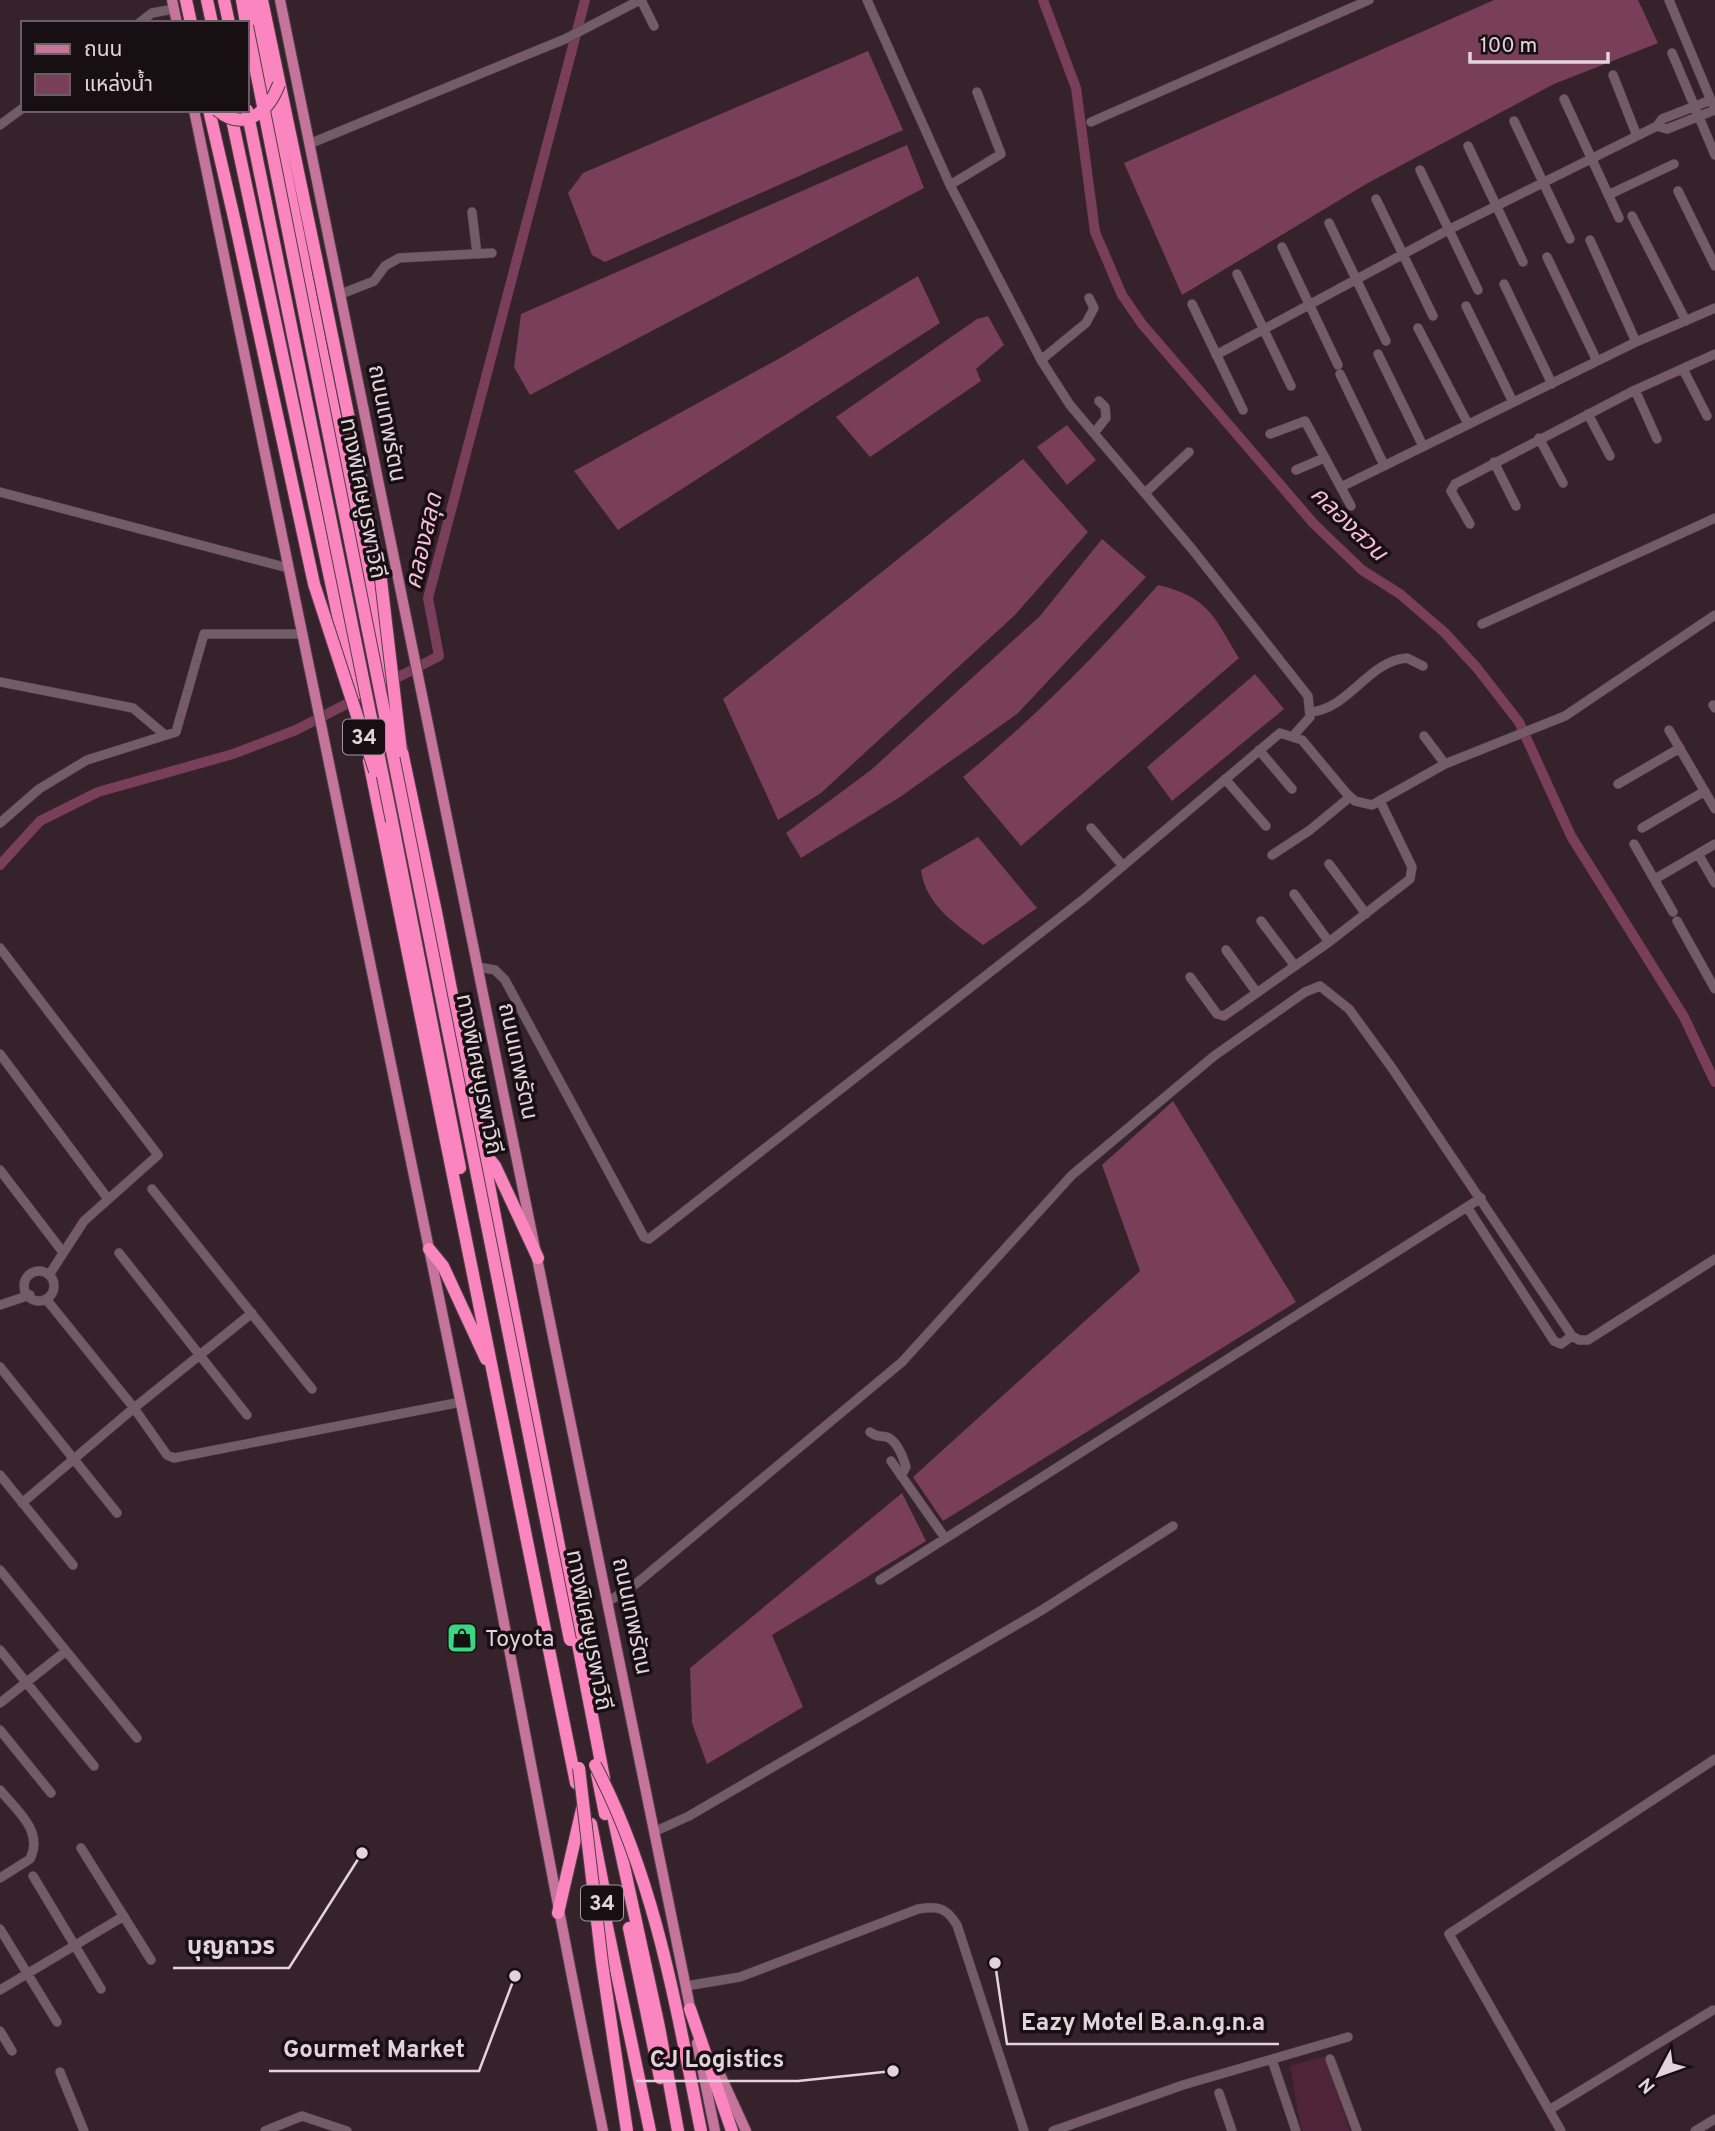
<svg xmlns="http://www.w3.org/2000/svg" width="1715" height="2131" viewBox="0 0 1715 2131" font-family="Overpass,'Noto Sans Thai',sans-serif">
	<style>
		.green { fill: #4f2339 }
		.water { fill: #783e5a }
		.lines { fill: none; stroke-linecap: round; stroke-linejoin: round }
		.canal { stroke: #783e5a; stroke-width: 10 }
		.minor-casing { stroke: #503f47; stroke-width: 10 }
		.major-casing { stroke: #503f47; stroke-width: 12 }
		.highway-casing { stroke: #503f47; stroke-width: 14 }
		.minor { stroke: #745c66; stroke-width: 9 }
		.major { stroke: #c5759b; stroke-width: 10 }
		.highway { stroke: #fb85bf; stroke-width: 12 }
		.highway-bridge-casing { stroke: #503f47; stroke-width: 14; stroke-linecap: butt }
		.highway-bridge { stroke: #fb85bf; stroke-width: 12 }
		.labels { text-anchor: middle; stroke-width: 7; stroke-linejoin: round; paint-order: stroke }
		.shield { fill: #180f13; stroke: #a5999e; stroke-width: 2 }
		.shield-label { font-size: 21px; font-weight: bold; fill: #e2d4da }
		.street-label { font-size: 23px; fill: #e2d4da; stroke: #180f13 }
		.poi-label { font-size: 23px; fill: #e2d4da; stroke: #180f13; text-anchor: start }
		.water-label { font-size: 24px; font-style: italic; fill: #f7bfd7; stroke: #180f13 }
		.leader { fill: none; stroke: #e2d4da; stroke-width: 2.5 }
		.callout-dot { fill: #e2d4da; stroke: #180f13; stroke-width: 2.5 }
		.callout-label { font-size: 24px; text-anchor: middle; font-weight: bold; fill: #e2d4da; stroke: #180f13; stroke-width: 7; stroke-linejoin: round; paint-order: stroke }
	</style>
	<rect width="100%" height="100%" fill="#36222b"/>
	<path class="green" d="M1325,2056L1350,2131H1302L1300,2124L1290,2066Z"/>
	<path class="water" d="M1494,0H1638L1658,43L1554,84L1366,184L1182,295L1124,163Z
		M868,51L903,130L605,262L592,255L568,193L583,173Z
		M907,145L924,188L530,395L514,367L521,314Z
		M918,276L940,323L618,530L574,471L782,357Z
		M988,316L1004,345L976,369L981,381L870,457L836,417L977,319Z
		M1067,425L1096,460L1067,485L1037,447Z
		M1023,459L1088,532L1015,615L821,793L778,820L723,699Z
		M1102,539L1146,577L1017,714L900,797L801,858L786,833L871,770L1040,616Z
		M1158,585C1209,597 1214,617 1239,658L1021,846L963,777C1034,718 1097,655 1158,585Z
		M1255,674L1284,709L1172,801L1147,767Z
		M978,837L1037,908L983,945C956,924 926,906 921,870Z
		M1173,1101L1296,1302L943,1521L913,1477L1140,1271L1102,1165Z
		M902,1493L926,1541L772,1635L803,1707L707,1764L692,1723L690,1668Z"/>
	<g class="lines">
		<path class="canal" d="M1043,0L1076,88L1095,232L1122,295L1142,324L1314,524L1362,570L1400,594L1444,632L1477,668L1519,722L1571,836L1684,1017L1715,1082
			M387,683L439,656L428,598L585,0
			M0,865L40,821L98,792L233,754L296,730L358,698"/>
		<g class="minor-casing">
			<path id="minor" d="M641,0L654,26
				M867,0L950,185L1041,360L1070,405L1192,549L1308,696L1310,717L1294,735
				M1669,0L1715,110
				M139,23L152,13L174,9
				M1672,53L1715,155
				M1613,75L1637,136
				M1564,99L1619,218
				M1514,121L1570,239
				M1091,122L1369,0
				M0,125L23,108
				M1657,126L1667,129L1715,110
				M309,144L565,39L640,0
				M1468,146L1523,262
				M1420,170L1478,290
				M950,185L1001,154L977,92
				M1678,191L1715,266
				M1608,195L1674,164
				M1376,199L1433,316
				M472,212L477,254
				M1632,216L1686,321
				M1329,223L1386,341
				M1590,240L1636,342
				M1282,247L1338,365
				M1547,257L1597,361
				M1237,274L1291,386
				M1504,284L1552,384
				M341,294L374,281L385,266L399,258L492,253
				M1192,304L1243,410
				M1466,306L1513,402
				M1418,328L1468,424
				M1378,354L1423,446
				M1216,355L1448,230L1657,126L1662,119L1711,100
				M1041,360L1086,323L1094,308L1089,298
				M1683,369L1707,416
				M1340,374L1384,465
				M1635,390L1657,439
				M1588,414L1610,456
				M1094,433L1106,418L1105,407L1099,401
				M1270,434L1305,421L1351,506
				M1539,438L1563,483
				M1494,462L1516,506
				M1296,470L1324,458
				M1341,487L1636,342L1715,308
				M0,492L288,568
				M1145,493L1189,452
				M1470,524L1451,491L1455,484L1635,390L1715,354
				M1482,624L1715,518
				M0,682L133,708L165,735
				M1713,705L1715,708
				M1311,712C1350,708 1368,661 1407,658L1423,666
				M1669,730L1715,809
				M1424,736L1445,764
				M1259,750L1292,789
				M1225,779L1266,826
				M1618,784L1680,748
				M0,823L39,789L87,760L176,732L204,634H302
				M1091,828L1123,866
				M1642,828L1705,791
				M1634,844L1673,912
				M1698,854L1715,883
				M1272,855L1310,830L1350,797
				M1329,864L1366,914
				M1655,879L1715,844
				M1294,894L1329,942
				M1261,921L1295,966
				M1677,921L1715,989
				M0,948L158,1155L84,1221L49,1275
				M1226,950L1257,993
				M478,967L495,970L505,980L644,1237L649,1239L1085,898L1280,733L1302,740L1347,794L1355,801L1372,805L1445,764L1565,716L1715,615
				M1190,977L1217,1014L1224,1016L1329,942L1410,879L1412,867L1380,801
				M0,1054L108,1199
				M0,1170L62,1251
				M152,1189L312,1389
				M1467,1207L1554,1341L1561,1344L1572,1336
				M119,1253L247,1415
				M24 1286a15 15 0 1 1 30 0a15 15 0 1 1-30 0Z
				M46,1299L134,1408L167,1455L174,1458L461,1402
				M0,1305L30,1295
				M0,1367L117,1513
				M870,1432C877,1438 880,1435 887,1437C897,1441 903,1457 906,1467L901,1476
				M891,1461L945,1538
				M0,1475L73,1565
				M22,1503L134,1408L252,1313
				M0,1570L137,1738
				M880,1580L1481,1198
				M609,1601L637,1583L902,1362L1072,1175L1214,1056L1305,992L1320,986L1349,1009L1392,1068L1572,1336L1579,1340H1588L1715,1259
				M0,1650L94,1766
				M0,1703L66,1651
				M0,1730L51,1793
				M0,1790C17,1811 44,1831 30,1859L0,1878
				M656,1831L689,1816L1042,1610L1173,1526
				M81,1848L151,1960
				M33,1876L101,1989
				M0,1929L57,2022
				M686,1986L740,1977L918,1909C938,1906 946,1907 957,1925L1024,2131
				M0,1990L124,1916
				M0,2031L12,2051
				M1330,2059L1357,2131
				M1272,2060L1296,2131
				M60,2072L84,2131
				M1219,2093L1232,2131
				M1549,2110L1713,2010
				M265,2131L302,2116L347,2131
				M1053,2131L1183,2085L1348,2037
				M1561,2131L1449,1934L1715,1759
				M1695,2131L1715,2119"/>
		</g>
		<g class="major-casing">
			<path id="major" d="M172,0L177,23
				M280,0L692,2017
				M194,110C282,543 375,976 462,1409C511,1649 553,1891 603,2131
				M697,2043L715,2131
				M713,2059L746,2131"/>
		</g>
		<g class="highway-casing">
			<path id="highway" d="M186,0L191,23
				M207,0L212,23
				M224,0L229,23
				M242,0L246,23
				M251,0L388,679
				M262,0L317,262
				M209,110L235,222
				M230,110L355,695
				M400,742L436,912L604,1778
				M369,761L576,1783
				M392,821L460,1168
				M484,1153L495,1166L538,1258
				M429,1249L443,1266L486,1359
				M597,1774L605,1814
				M610,1802L659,2027L678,2131
				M591,1824L603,1885
				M597,1879L650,2131
				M558,1913L582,1809
				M629,1928L660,2078
				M690,2009L732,2131"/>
		</g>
		<use href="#minor" class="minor"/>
		<use href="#major" class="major"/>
		<use href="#highway" class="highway"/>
		<g class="highway-bridge-casing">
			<path id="highway-bridge" d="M247,26L570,1640
				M217,110C245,133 269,111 279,84
				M247,110L392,821
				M235,222L314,584L375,771
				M317,262L380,571L401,751
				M595,1765C655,1879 676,2006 701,2131
				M579,1768L602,1963L627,2131"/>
		</g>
		<use href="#highway-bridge" class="highway-bridge"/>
	</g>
	<defs>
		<g id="shop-square" transform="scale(1.575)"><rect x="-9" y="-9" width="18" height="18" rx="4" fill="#38d880" stroke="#180f13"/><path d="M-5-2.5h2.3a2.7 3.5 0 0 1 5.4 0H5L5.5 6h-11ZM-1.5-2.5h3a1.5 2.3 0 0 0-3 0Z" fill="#111"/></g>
	</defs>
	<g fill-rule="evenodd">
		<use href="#shop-square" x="462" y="1638"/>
	</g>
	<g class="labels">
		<g class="shield">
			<rect x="343" y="719.5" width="42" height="35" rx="5"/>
			<rect x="581" y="1885.5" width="42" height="35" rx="5"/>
		</g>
		<g class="shield-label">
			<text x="364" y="744">34</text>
			<text x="602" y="1910">34</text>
		</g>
		<g class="street-label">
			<text transform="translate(388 423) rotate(79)" y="8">ถนนเทพรัตน</text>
			<text transform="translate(364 498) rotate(79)" y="8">ทางพิเศษบูรพาวิถี</text>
			<text transform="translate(519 1061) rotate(78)" y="8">ถนนเทพรัตน</text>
			<text transform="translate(480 1074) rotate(79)" y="8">ทางพิเศษบูรพาวิถี</text>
			<text transform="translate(633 1616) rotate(78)" y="8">ถนนเทพรัตน</text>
			<text transform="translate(590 1630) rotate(79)" y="8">ทางพิเศษบูรพาวิถี</text>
		</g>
		<g class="poi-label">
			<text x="485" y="1646">Toyota</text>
		</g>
		<g class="water-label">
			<text transform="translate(1349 523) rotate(44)" y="8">คลองสวน</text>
			<text transform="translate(423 541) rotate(-77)" y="8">คลองสลุด</text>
		</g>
	</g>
	<path class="leader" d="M362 1853L289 1968H173M995 1963L1007 2044H1279M515 1976L479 2071H269M893 2071L798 2081H636"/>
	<g class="callout-dot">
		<circle cx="362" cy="1853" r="7"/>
		<circle cx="995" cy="1963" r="7"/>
		<circle cx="515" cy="1976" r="7"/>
		<circle cx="893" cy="2071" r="7"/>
	</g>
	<g class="callout-label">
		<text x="231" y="1954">บุญถาวร</text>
		<text x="1143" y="2030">Eazy Motel B.a.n.g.n.a</text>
		<text x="374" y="2057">Gourmet Market</text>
		<text x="717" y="2067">CJ Logistics</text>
	</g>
	<rect x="21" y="21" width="228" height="91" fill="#180f13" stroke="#695e63" stroke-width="2"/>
	<rect x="35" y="44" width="35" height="10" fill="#c5759b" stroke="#695e63" stroke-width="2"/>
	<text x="84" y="56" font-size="21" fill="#e2d4da">ถนน</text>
	<rect x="35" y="74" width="35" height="21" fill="#783e5a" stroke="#695e63" stroke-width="2"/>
	<text x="84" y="91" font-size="21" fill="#e2d4da">แหล่งน้ำ</text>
	<g transform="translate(1659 2075) rotate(229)" stroke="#180f13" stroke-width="5" paint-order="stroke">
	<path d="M0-5L12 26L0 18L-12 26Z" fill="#e2d4da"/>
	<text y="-10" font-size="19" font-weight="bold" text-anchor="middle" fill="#e2d4da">N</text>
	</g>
	<path d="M1470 52v10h138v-10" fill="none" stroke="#e2d4da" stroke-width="3.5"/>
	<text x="1480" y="52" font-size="21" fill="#e2d4da" stroke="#180f13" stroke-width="5" paint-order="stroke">100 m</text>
</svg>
